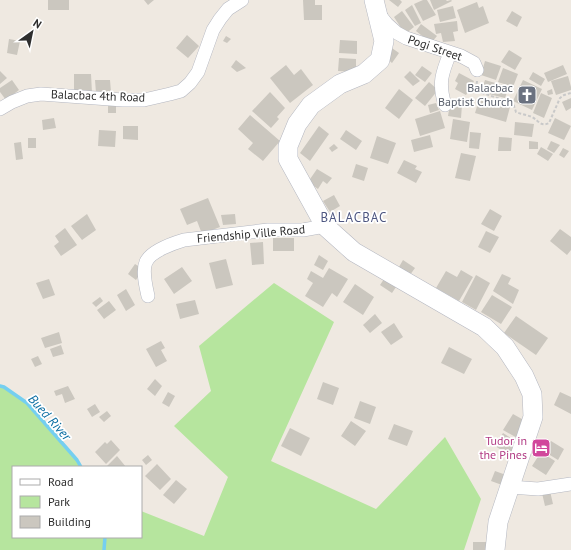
<svg xmlns="http://www.w3.org/2000/svg" width="571" height="550" viewBox="0 0 571 550" font-family="'PT Sans',sans-serif">
	<style>
		.green { fill: #b6e59e }
		.lines { fill: none; stroke-linecap: round; stroke-linejoin: round }
		.stream { stroke: #75cff0; stroke-width: 3.5 }
		.building { fill: #cbc7bf }
		.minor-casing { stroke: #b4b7c1; stroke-width: 14 }
		.secondary-casing { stroke: #b4b7c1; stroke-width: 20 }
		.path { stroke: #c9c9c9; stroke-width: 2; stroke-dasharray: 3 2; stroke-linecap: butt }
		.minor { stroke: #fff; stroke-width: 13 }
		.secondary { stroke: #fff; stroke-width: 19 }
		.labels { text-anchor: middle; stroke-width: 3.5; stroke-linejoin: round; paint-order: stroke }
		.street-label { font-size: 12px; fill: #2e2e2e; stroke: #fff }
		.worship-label { font-size: 12px; fill: #5b616d; stroke: #fff; text-anchor: end }
		.hotel-label { font-size: 12px; fill: #b23c85; stroke: #fff; text-anchor: end }
		.neighbourhood-label { font-size: 13px; letter-spacing: 1px; fill: #4d5680; stroke: #fff }
		.water-label { font-size: 13px; font-style: italic; fill: #0d6fa3; stroke: #fff }
	</style>
	<rect width="100%" height="100%" fill="#efe9e1"/>
	<path class="green" d="M274,283L334,322L271,461L376,509L445,437L481,499L464,550H0V386L4,387L27,403L77,460L81,467H13V537H141V511L204,536L228,477L174,426L211,391L199,346Z"/>
	<g class="lines">
		<path class="stream" d="M0,386L4,387L27,403L77,460L81,467
			M104,550L105,537"/>
	</g>
	<path class="building" d="M48,0H69V10H48Z
		M144,0H154L148,5Z
		M303,0H315V5H322V20H304Z
		M389,0H400L402,2L398,7Z
		M423,0H427L436,15L423,21L414,4Z
		M430,0H446L447,1L451,0L452,1L434,10Z
		M477,2L479,8L483,6L489,23L465,33L457,10Z
		M412,5L421,23L415,26L405,10Z
		M453,6L456,18L440,22L437,10Z
		M402,11L414,27L405,34L394,17Z
		M512,11L522,17L517,27L506,21Z
		M457,21L458,31L453,32L455,41L443,42L441,33L436,34L434,24Z
		M421,24L437,36L431,43L416,31Z
		M187,35L199,46L188,58L176,48Z
		M226,36L231,39L227,43L223,41Z
		M9,39L20,41L17,55L7,53Z
		M340,40L357,41V54L339,53Z
		M389,46L399,53L392,63L384,56Z
		M509,50L522,58L515,70L501,62Z
		M339,58L356,59V72L338,71Z
		M236,60L246,68L237,72L231,67Z
		M485,61L501,66L496,80L481,75Z
		M286,65L294,75L301,69L313,85L290,103L270,78Z
		M563,65L567,74L548,82L544,73Z
		M422,66L432,73L425,82L415,75Z
		M503,68L518,74L513,87L498,82Z
		M0,71L7,78L0,84Z
		M410,71L420,81L413,86L404,77Z
		M533,72L545,79L541,86L529,79Z
		M459,73L474,81L466,95L455,89L458,83L455,81Z
		M74,74H91L92,93H74Z
		M568,76L571,87V90L556,95L551,81Z
		M12,80L19,90L6,100L0,92V88Z
		M95,80H110L111,92L96,93Z
		M485,80L509,87L505,98L481,92Z
		M523,80L542,89L532,110L513,101Z
		M429,82L438,90L425,106L415,98Z
		M399,89L413,100L399,119L385,108Z
		M552,89L553,94L548,95L547,91Z
		M270,92L285,108L277,117L279,119L271,128L252,111Z
		M541,93L552,98L544,118L533,113Z
		M571,98V108L566,111L562,102Z
		M479,100L496,104V103L510,107L506,122L475,113Z
		M108,103H116V113H108Z
		M436,103L439,110L430,113L428,105Z
		M450,103L462,105L461,118L448,116Z
		M440,111L445,128L420,136L415,119Z
		M250,115L280,141L263,161L248,149L253,143L238,129Z
		M54,118L56,128L43,130L42,120Z
		M555,118L571,126L564,140L548,133Z
		M453,119L470,122L467,142L450,139Z
		M515,122L534,124L532,137L514,135Z
		M123,126H138V140L123,139Z
		M319,126L329,134L310,161L300,153Z
		M99,130L116,131L115,147L98,146Z
		M346,130L362,141L356,150L340,139Z
		M470,132L481,133L479,149L469,148Z
		M430,135L433,147L414,152L411,140Z
		M377,136L396,143L388,164L370,158Z
		M499,137L512,138L511,151H498Z
		M28,138H36V148H28Z
		M529,141L538,142V149H529Z
		M551,141L560,145L554,153L547,149Z
		M21,142L23,159L16,160L14,143Z
		M334,144L338,148L332,152L329,148Z
		M541,147L553,154L548,161L537,154Z
		M563,148L569,151L564,158L559,155Z
		M461,153L476,156L470,181L455,178Z
		M404,160L417,166L415,169L422,172L416,183L397,173Z
		M356,164L368,168L364,181L352,177Z
		M317,169L332,178L327,184L323,181L318,189L308,182Z
		M334,195L340,206L330,212L323,201Z
		M208,198L220,227L202,234L197,221L187,225L180,209Z
		M490,209L502,216L494,231L481,224Z
		M87,214L96,230L82,240L71,226Z
		M235,214L236,224L223,225L221,215Z
		M65,228L77,245L61,256L54,246L59,242L55,236Z
		M560,229L571,237V250L567,255L550,241Z
		M486,231L499,237L490,253L478,247Z
		M273,238H294V251H273Z
		M263,242L264,264L252,265L250,243Z
		M319,255L328,261L323,270L314,265Z
		M226,259L233,285L216,289L209,263Z
		M403,260L415,268L407,279L396,272Z
		M135,264L143,269L136,280L128,274Z
		M182,267L192,281L174,294L164,279Z
		M329,268L348,279L337,297L332,293L323,307L305,296L313,283L307,279L311,271L323,278Z
		M461,270L473,277L459,301L436,288L446,271L457,277Z
		M502,274L511,278L508,284L519,290L513,304L493,291Z
		M476,275L490,283L476,310L462,302Z
		M49,279L55,295L43,299L36,283Z
		M384,279L396,287L392,293L380,285Z
		M355,284L374,297L363,315L343,302Z
		M126,289L135,305L126,311L117,295Z
		M492,295L512,307L501,324L481,312Z
		M100,297L103,301L96,307L92,303Z
		M195,300L199,314L180,319L176,304Z
		M109,301L116,310L104,319L97,310Z
		M375,314L382,323L370,333L363,325Z
		M516,316L548,338L536,355L504,333Z
		M394,323L403,337L391,345L381,332Z
		M59,332L62,343L45,348L41,338Z
		M161,341L165,348L161,350L167,361L156,367L146,349Z
		M61,345L64,354L53,357L50,349Z
		M449,347L472,359L464,374L441,363Z
		M38,356L42,364L35,367L31,359Z
		M155,379L162,386L155,396L147,389Z
		M323,382L339,388L333,405L317,399Z
		M68,386L75,399L65,403L62,394L56,396L54,391Z
		M168,392L175,396L169,407L162,403Z
		M560,392L571,397V414L554,405Z
		M360,401L376,407L370,424L354,418Z
		M95,404L100,412L92,417L87,409Z
		M107,411L111,416L104,422L99,417Z
		M513,414L529,423L519,439L503,430Z
		M351,421L366,431L355,446L341,436Z
		M394,424L413,431L407,446L388,439Z
		M290,428L310,438L301,456L281,446Z
		M503,433L519,443L511,456L495,446Z
		M111,440L120,450L106,464L95,452L105,442L107,444Z
		M551,441L564,449L558,460L545,452Z
		M541,452L555,461L546,475L532,466Z
		M148,455L152,460L146,465L142,460Z
		M117,456L126,467H106Z
		M157,464L171,479L160,490L145,476Z
		M495,471L506,475L502,485L491,481Z
		M176,480L187,489L174,504L163,495Z
		M550,491L553,504L545,506L542,493Z
		M473,542H487V550H473Z"/>
	<g class="lines">
		<g class="minor-casing">
			<path id="minor" d="M379,14L387,24L397,33L406,38L461,56L474,63L477,70
				M445,105C438,83 442,73 450,53
				M0,109L12,102L27,96L41,94L123,100H144L170,94L181,91L190,83L198,72L213,30L220,19L228,9L242,0
				M148,296C146,287 142,271 146,262C151,251 174,243 184,240L268,230H303L325,226
				M510,487L538,489L571,484"/>
		</g>
		<g class="secondary-casing">
			<path id="secondary" d="M374,0L384,41L380,60L364,74L340,84L311,105L297,124L288,146V159L325,226L354,252L484,327L505,347L524,376L532,394L533,417L498,522L495,550"/>
		</g>
		<path class="path" d="M477,81L476,89L479,92L513,103L516,112C521,114 527,115 532,117C539,121 541,127 549,123L560,98L564,95L571,93"/>
		<use href="#minor" class="minor"/>
		<use href="#secondary" class="secondary"/>
	</g>
	<defs>
		<g id="church-square" transform="scale(1)"><rect x="-9" y="-9" width="18" height="18" rx="4" fill="#6b7280" stroke="#fff"/><path d="M-1.2-6h2.4v3.5h3.3v2.4h-3.3V6h-2.4V-.1h-3.3v-2.4h3.3Z" fill="#fff"/></g>
		<g id="hotel-square" transform="scale(1)"><rect x="-9" y="-9" width="18" height="18" rx="4" fill="#d1479c" stroke="#fff"/><path d="M-6-4.5h1.5V1H6V5H4.5V3h-9V5H-6ZM-4 0a1.8 1.8 0 1 1 3.6 0ZM.5 0V-2.5h3Q6-2.5 6 0Z" fill="#fff"/></g>
	</defs>
	<g fill-rule="evenodd">
		<use href="#church-square" x="527" y="95"/>
		<use href="#hotel-square" x="541" y="448"/>
	</g>
	<g class="labels">
		<g class="street-label">
			<text transform="translate(435 48) rotate(19)" y="4">Pogi Street</text>
			<text transform="translate(98 96) rotate(2)" y="4">Balacbac 4th Road</text>
			<text transform="translate(251 234) rotate(-5)" y="4">Friendship Ville Road</text>
		</g>
		<g class="worship-label">
			<text x="513" y="92">Balacbac<tspan x="513" dy="14">Baptist Church</tspan></text>
		</g>
		<g class="hotel-label">
			<text x="527" y="445">Tudor in<tspan x="527" dy="14">the Pines</tspan></text>
		</g>
		<g class="neighbourhood-label">
			<text x="354" y="222">BALACBAC</text>
		</g>
		<g class="water-label">
			<text transform="translate(50 417) rotate(48)" y="5">Bued River</text>
		</g>
	</g>
	<rect x="12" y="466" width="130" height="72" fill="#ffffff" stroke="#ababab"/>
	<rect x="20" y="479" width="20" height="6" fill="#ffffff" stroke="#ababab"/>
	<text x="48" y="486" font-size="12" fill="#2e2e2e">Road</text>
	<rect x="20" y="496" width="20" height="12" fill="#b6e59e" stroke="#ababab"/>
	<text x="48" y="506" font-size="12" fill="#2e2e2e">Park</text>
	<rect x="20" y="516" width="20" height="12" fill="#cbc7bf" stroke="#ababab"/>
	<text x="48" y="526" font-size="12" fill="#2e2e2e">Building</text>
	<g transform="translate(32 32) rotate(33)" stroke="#ffffff" stroke-width="3" paint-order="stroke">
	<path d="M0-3L7 15L0 10L-7 15Z" fill="#2e2e2e"/>
	<text y="-6" font-size="11" font-weight="bold" text-anchor="middle" fill="#2e2e2e">N</text>
	</g>
</svg>
